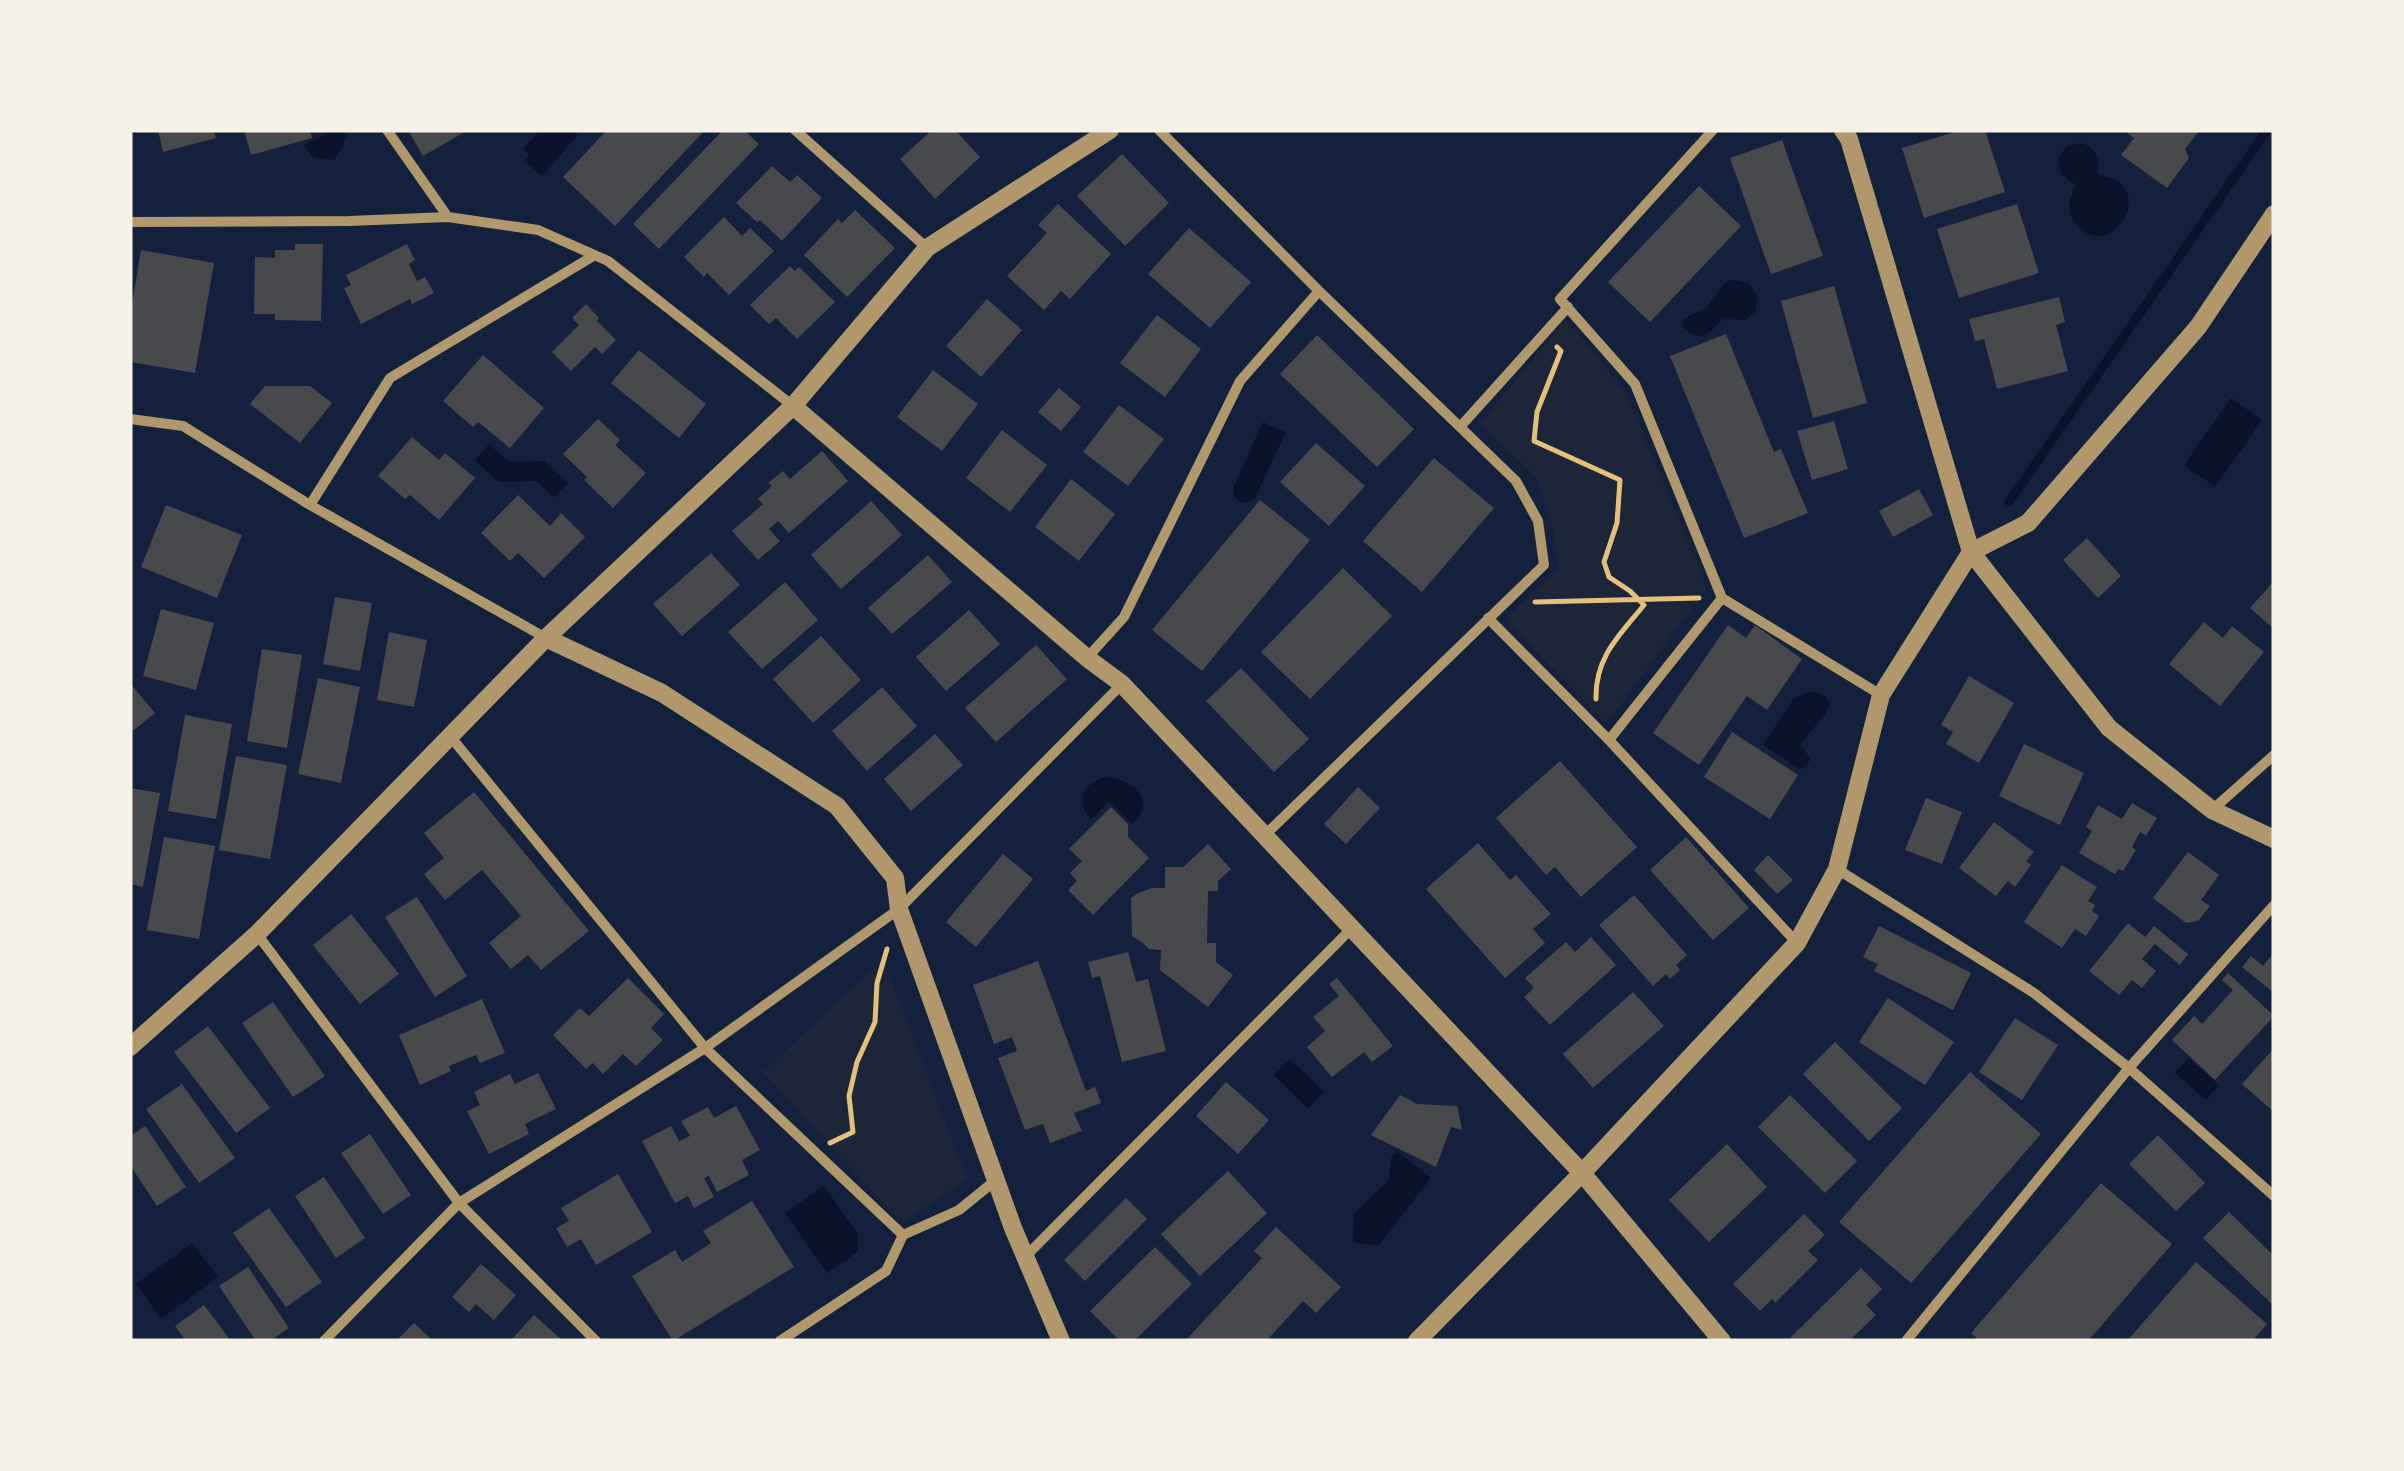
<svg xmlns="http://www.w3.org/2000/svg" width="2404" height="1471" viewBox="0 0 2404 1471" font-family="Barlow,sans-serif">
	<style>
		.green { fill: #1d2539 }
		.water { fill: #0b132b }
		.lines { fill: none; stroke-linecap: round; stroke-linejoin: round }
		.stream { stroke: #0b132b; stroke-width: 9 }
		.building { fill: #48494c }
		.path { stroke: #e5c07b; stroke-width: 5 }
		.minor { stroke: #b1986c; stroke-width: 10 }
		.tertiary { stroke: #b1986c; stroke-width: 18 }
	</style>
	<rect width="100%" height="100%" fill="#14213d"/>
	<path class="green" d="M1566,319L1625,391L1707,588L1606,724L1506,619L1558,569L1552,523L1535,476L1480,424Z
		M883,959L967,1179L902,1223L763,1072Z"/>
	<path class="water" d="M323,130H342L346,136L342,148L334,160L314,158L304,145L325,135Z
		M540,130H571L578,135L542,176L524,161L529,154L523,149Z
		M2082,143C2098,149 2099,160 2098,175C2163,182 2110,268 2075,223C2066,211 2069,197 2076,185L2061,174L2058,158L2067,146Z
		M1734,280L1749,283L1757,296L1756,311L1745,320L1722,319C1710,335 1697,344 1682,326L1685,318L1706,308L1727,281Z
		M2231,398L2262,420L2215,487L2184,465Z
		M1263,422L1286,432L1255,498L1248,502H1240L1233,495L1234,486Z
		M489,444L509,462L545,461L568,483L554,497L536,481L499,482L475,461Z
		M1813,691L1826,696L1829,706L1824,716L1800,744L1810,758L1807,767L1799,769L1763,745L1794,698Z
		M1105,777C1132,779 1159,799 1132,824L1109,801L1091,820C1075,801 1082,784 1105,777Z
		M2188,1058L2219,1085L2206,1100L2175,1073Z
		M1290,1059L1324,1092L1308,1109L1274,1075Z
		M1397,1151L1431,1178L1379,1245L1353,1243L1354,1214L1389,1180L1391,1158Z
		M824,1186L858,1234V1252L827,1273L785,1213Z
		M192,1243L218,1277L161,1319L136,1284Z"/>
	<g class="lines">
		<path class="stream" d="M2009,502L2267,130"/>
	</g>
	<path class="building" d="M158,130H213L216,138L163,152Z
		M244,130H310L312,138L251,155Z
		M408,130H468L423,156Z
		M607,130H705L615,226L563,177Z
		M723,130H744L759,144L659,249L633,224Z
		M932,130H955L980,157L935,199L900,159Z
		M1961,130H1985L2005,192L1924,218L1902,148Z
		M2124,130H2200L2185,149L2189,158L2167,188L2121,155L2134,138Z
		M1782,140L1823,256L1771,274L1730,158Z
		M1122,154L1169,203L1125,246L1077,196Z
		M772,166L790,182L797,175L822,198L782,241L760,220L757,222L736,203Z
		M1699,186L1741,226L1650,322L1608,282Z
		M1058,204L1111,254L1070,299L1061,291L1044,310L1007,276L1047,233L1038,225Z
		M2017,204L2039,273L1959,298L1937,229Z
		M855,210L895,248L847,297L804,255L838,219L842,223Z
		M724,217L742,236L750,228L774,251L729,295L707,273L704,277L684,257Z
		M1189,228L1251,282L1210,328L1148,274Z
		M295,244H323L321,321L275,320V314H254L255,257L275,258V250H295Z
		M407,244L415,260L409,264L417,281L425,277L434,293L412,304L410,299L361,324L344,288L351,285L346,275Z
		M141,250L214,263L195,373L130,362V316Z
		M790,266L795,271L799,267L835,302L797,339L776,318L769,324L750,305Z
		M1834,286L1867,403L1813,418L1781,301Z
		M2059,297L2065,322L2056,325L2068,371L1997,389L1984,339L1975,341L1969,319Z
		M987,299L1022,330L981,377L946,346Z
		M586,304L599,318L597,321L616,340L602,354L595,347L571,371L552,352L579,325L572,318Z
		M1157,315L1201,349L1165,397L1120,363Z
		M1726,334L1774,452L1781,449L1808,513L1744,538L1670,356Z
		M1317,335L1414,429L1377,467L1280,374Z
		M639,350L706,404L679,438L611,383Z
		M483,355L544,408L510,448L478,422L473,427L443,401Z
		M933,370L978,404L942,451L897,417Z
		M265,386H310L332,403L300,443L250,404Z
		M1059,388L1081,407L1061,431L1038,412Z
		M1119,405L1164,439L1128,486L1083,452Z
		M598,419L620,440L615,445L646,473L613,508L584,480L587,477L563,454Z
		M1834,421L1848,469L1812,480L1797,431Z
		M1002,430L1047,465L1010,512L966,478Z
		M412,437L439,460L445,453L475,478L439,520L410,495L405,499L378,476Z
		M1316,443L1365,486L1329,526L1280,482Z
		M822,451L848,481L789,533L778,521L769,529L780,541L758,560L732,531L763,504L758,499L772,486L768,483L783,471L790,479Z
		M1434,458L1494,508L1422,592L1363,541Z
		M1071,479L1115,514L1079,561L1035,527Z
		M1919,489L1933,515L1893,537L1879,511Z
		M518,495L550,526L561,513L585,537L544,578L518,553L510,561L481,533Z
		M1260,500L1310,540L1202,671L1152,630Z
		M871,501L902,535L841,589L811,555Z
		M166,505L242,535L217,598L141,567Z
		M2087,538L2121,576L2098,598L2063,560Z
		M711,553L740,585L682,636L653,604Z
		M928,555L952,582L892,634L868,608Z
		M1343,568L1392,616L1310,699L1261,652Z
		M2274,581V629L2250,608Z
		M785,582L818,620L762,669L728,632Z
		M335,597L372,603L360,671L323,664Z
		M161,609L214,623L196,690L143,676Z
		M969,610L1000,644L946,691L916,657Z
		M2204,622L2223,638L2232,626L2264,652L2220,706L2169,664Z
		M1728,625L1746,638L1755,625L1802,659L1767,710L1747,696L1699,765L1653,733Z
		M389,632L427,640L414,707L377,700Z
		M821,636L861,680L813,723L773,679Z
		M1036,645L1067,679L996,742L965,708Z
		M262,649L302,655L287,748L247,741Z
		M1241,668L1309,739L1274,772L1206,701Z
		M1969,676L2014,703L1979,763L1946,744L1953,732L1941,725Z
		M318,678L360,687L341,783L298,774Z
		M130,683L155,713L130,733Z
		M882,687L917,726L867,771L832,731Z
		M185,715L232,724L216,819L168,811Z
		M1732,732L1798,775L1770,819L1704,777Z
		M935,734L963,765L911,811L884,779Z
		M2024,744L2084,773L2060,825L1999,796Z
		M236,756L287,765L270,859L219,850Z
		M1560,761L1637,847L1581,897L1555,867L1546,875L1496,818Z
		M1358,787L1380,808L1346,844L1324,824Z
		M130,788L160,793L143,887L130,884Z
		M474,792L589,931L541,970L528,955L511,969L489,943L521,916L482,870L445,900L424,874L444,858L424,833Z
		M1926,798L1962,812L1942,864L1905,850Z
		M2132,803L2157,818L2146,836L2140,832L2132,847L2136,850L2123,871L2118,869L2115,874L2079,853L2092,831L2086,827L2098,805L2122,819Z
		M1111,807L1128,824V837L1149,858L1093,915L1068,890L1077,881L1070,873L1082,861L1069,849Z
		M1994,822L2034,852L2026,861L2031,865L2015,887L2008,881L1996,896L1959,868Z
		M164,837L215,846L199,939L147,930Z
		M1686,837L1749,908L1713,940L1650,870Z
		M1478,843L1510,880L1516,875L1551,914L1533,929L1545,943L1505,978L1426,889Z
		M1208,844L1231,869L1218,881V891H1208L1207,943H1216V962L1233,975L1208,1007L1160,970L1161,950L1149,949L1143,943L1132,936L1131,898L1138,893L1152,888H1165V867H1183Z
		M2188,852L2219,875L2201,900L2210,906L2198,921L2186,923L2153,898Z
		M1003,854L1033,879L976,947L946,922Z
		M1768,855L1793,880L1777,894L1754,870Z
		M2062,865L2097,887L2088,901L2095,905L2092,911L2099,916L2086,936L2075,929L2062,948L2024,922Z
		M1634,895L1687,955L1676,965L1680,970L1670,979L1666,974L1653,986L1599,925Z
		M417,897L467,976L435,997L385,917Z
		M351,914L399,974L360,1004L313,945Z
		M2128,923L2145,937L2154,926L2188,954L2180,965L2155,944L2142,959L2156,971L2142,988L2132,980L2119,995L2089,971Z
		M1879,926L1971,973L1953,1010L1874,971L1878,964L1863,957Z
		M1591,937L1616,965L1550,1025L1524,997L1534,988L1525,978L1566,942L1575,952Z
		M1128,952L1136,982L1148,979L1166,1051L1122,1062L1100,976L1092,978L1088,962Z
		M2274,952V993L2242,967L2251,956L2263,966Z
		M1038,961L1086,1091L1095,1087L1101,1103L1074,1113L1082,1131L1050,1143L1043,1124L1025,1130L998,1058L1017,1051L1012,1037L994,1044L973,985Z
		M2228,973L2274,1016L2215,1080L2172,1040L2194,1016L2202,1024L2233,990L2222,980Z
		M628,978L664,1014L651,1028L663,1040L636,1066L623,1054L603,1074L593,1063L586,1069L553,1035L580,1008L589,1016Z
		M1337,978L1393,1046L1372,1062L1364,1052L1332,1077L1307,1047L1325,1031L1313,1017L1339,996L1329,984Z
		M1633,992L1664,1026L1593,1088L1563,1054Z
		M1888,998L1954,1042L1925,1085L1859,1042Z
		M482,999L505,1053L480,1063L476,1055L449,1066L451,1071L420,1085L399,1035Z
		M273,1002L325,1076L293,1097L242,1023Z
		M2015,1018L2058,1045L2022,1100L1979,1072Z
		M208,1026L270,1108L236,1133L174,1052Z
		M1835,1042L1902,1108L1869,1141L1803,1074Z
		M2274,1048V1112L2242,1084Z
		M1970,1072L2041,1134L1911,1283L1839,1222Z
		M538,1073L556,1109L525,1124L529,1134L489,1154L467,1111L480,1105L474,1092L510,1074L515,1084Z
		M1226,1082L1269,1120L1238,1154L1196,1116Z
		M182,1084L235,1158L199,1183L146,1109Z
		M1400,1095L1417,1104L1457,1106L1462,1130L1451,1127L1436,1167L1371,1135Z
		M1790,1095L1857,1161L1825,1193L1758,1127Z
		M736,1106L760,1150L742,1160L749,1175L717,1192L709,1176L704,1178L714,1197L694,1208L688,1196L675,1203L642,1141L671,1126L679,1141L690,1136L681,1121L708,1107L714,1118Z
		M145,1126L186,1187L157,1206L130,1165V1136Z
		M370,1134L411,1195L383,1214L341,1153Z
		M2158,1135L2205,1183L2176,1211L2129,1164Z
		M1727,1144L1767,1187L1709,1242L1669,1200Z
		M1228,1171L1267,1213L1200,1276L1161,1234Z
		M618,1174L652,1232L596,1265L581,1239L567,1247L556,1228L569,1221L561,1208Z
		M324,1177L365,1238L336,1258L295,1196Z
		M2101,1183L2172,1244L2088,1341H1980L1971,1333Z
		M1126,1198L1147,1219L1085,1281L1064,1260Z
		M752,1201L794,1267L673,1341L632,1276L675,1250L682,1262L711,1243L703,1231Z
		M269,1208L322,1282L286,1307L233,1233Z
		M2229,1212L2274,1256V1306L2203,1238Z
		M1804,1214L1825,1235L1808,1251L1818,1260L1775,1303L1772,1299L1760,1311L1733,1284Z
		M1276,1227L1341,1287L1316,1313L1303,1301L1266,1341H1185L1262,1258L1254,1251Z
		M1155,1247L1192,1284L1134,1341H1120L1090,1311Z
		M2196,1262L2267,1324L2252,1341H2127Z
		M481,1264L516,1295L494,1320L476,1304L469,1312L452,1297Z
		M248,1267L289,1328L270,1341H256L219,1286Z
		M1861,1268L1882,1289L1866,1305L1876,1315L1849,1341H1794L1790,1338Z
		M204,1305L231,1341H186L175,1326Z
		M534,1315L563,1341H510Z
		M414,1323L433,1341H396Z"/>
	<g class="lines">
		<path class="path" d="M1557,347L1561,351L1537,412L1534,441L1620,480L1617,523L1604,562L1609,577L1630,591L1644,605C1619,636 1595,657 1596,699
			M1535,602L1699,598
			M830,1143L853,1132L849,1096L857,1062L875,1022L877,983L887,949"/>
		<path class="minor" d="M387,130L448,217
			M795,130L927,248
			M1159,130L1319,291L1516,481L1538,521L1544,565L1264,836
			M1713,130L1560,299L1635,384L1722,598
			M130,222L349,221L448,217L538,230L608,261L793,406
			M130,419L183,426L310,505L546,638
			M1460,427L1568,307
			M310,505L390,378L595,255
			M1488,618L1609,740L1797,943
			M1087,658L1124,617L1240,381L1319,291
			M450,736L705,1048L903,1235L959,1210L996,1180
			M1609,740L1722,598L1881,695
			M2212,810L2274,755
			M1837,869L2034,993L2129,1068L2274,1196
			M257,934L459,1203L596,1341
			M1025,1257L1351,929
			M324,1341L459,1203L705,1048L899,909L1122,684
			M780,1341L886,1271L903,1235
			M1906,1341L2129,1068L2274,905"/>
		<path class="tertiary" d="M1843,130L1849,139L1971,552L2109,728L2212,810L2274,839
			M793,406L1087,658L1122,684L1582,1173L1722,1341
			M546,638L662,693L837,806L895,878L899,909L1013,1228L1061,1341
			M130,1047L257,934L546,638L793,406L927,248L1110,130
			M1417,1341L1582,1173L1797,943L1837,869L1881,695L1971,552L2028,523L2198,327L2274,214"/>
	</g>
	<rect width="2404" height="1471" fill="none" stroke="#f6f1e7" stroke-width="265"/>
</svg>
